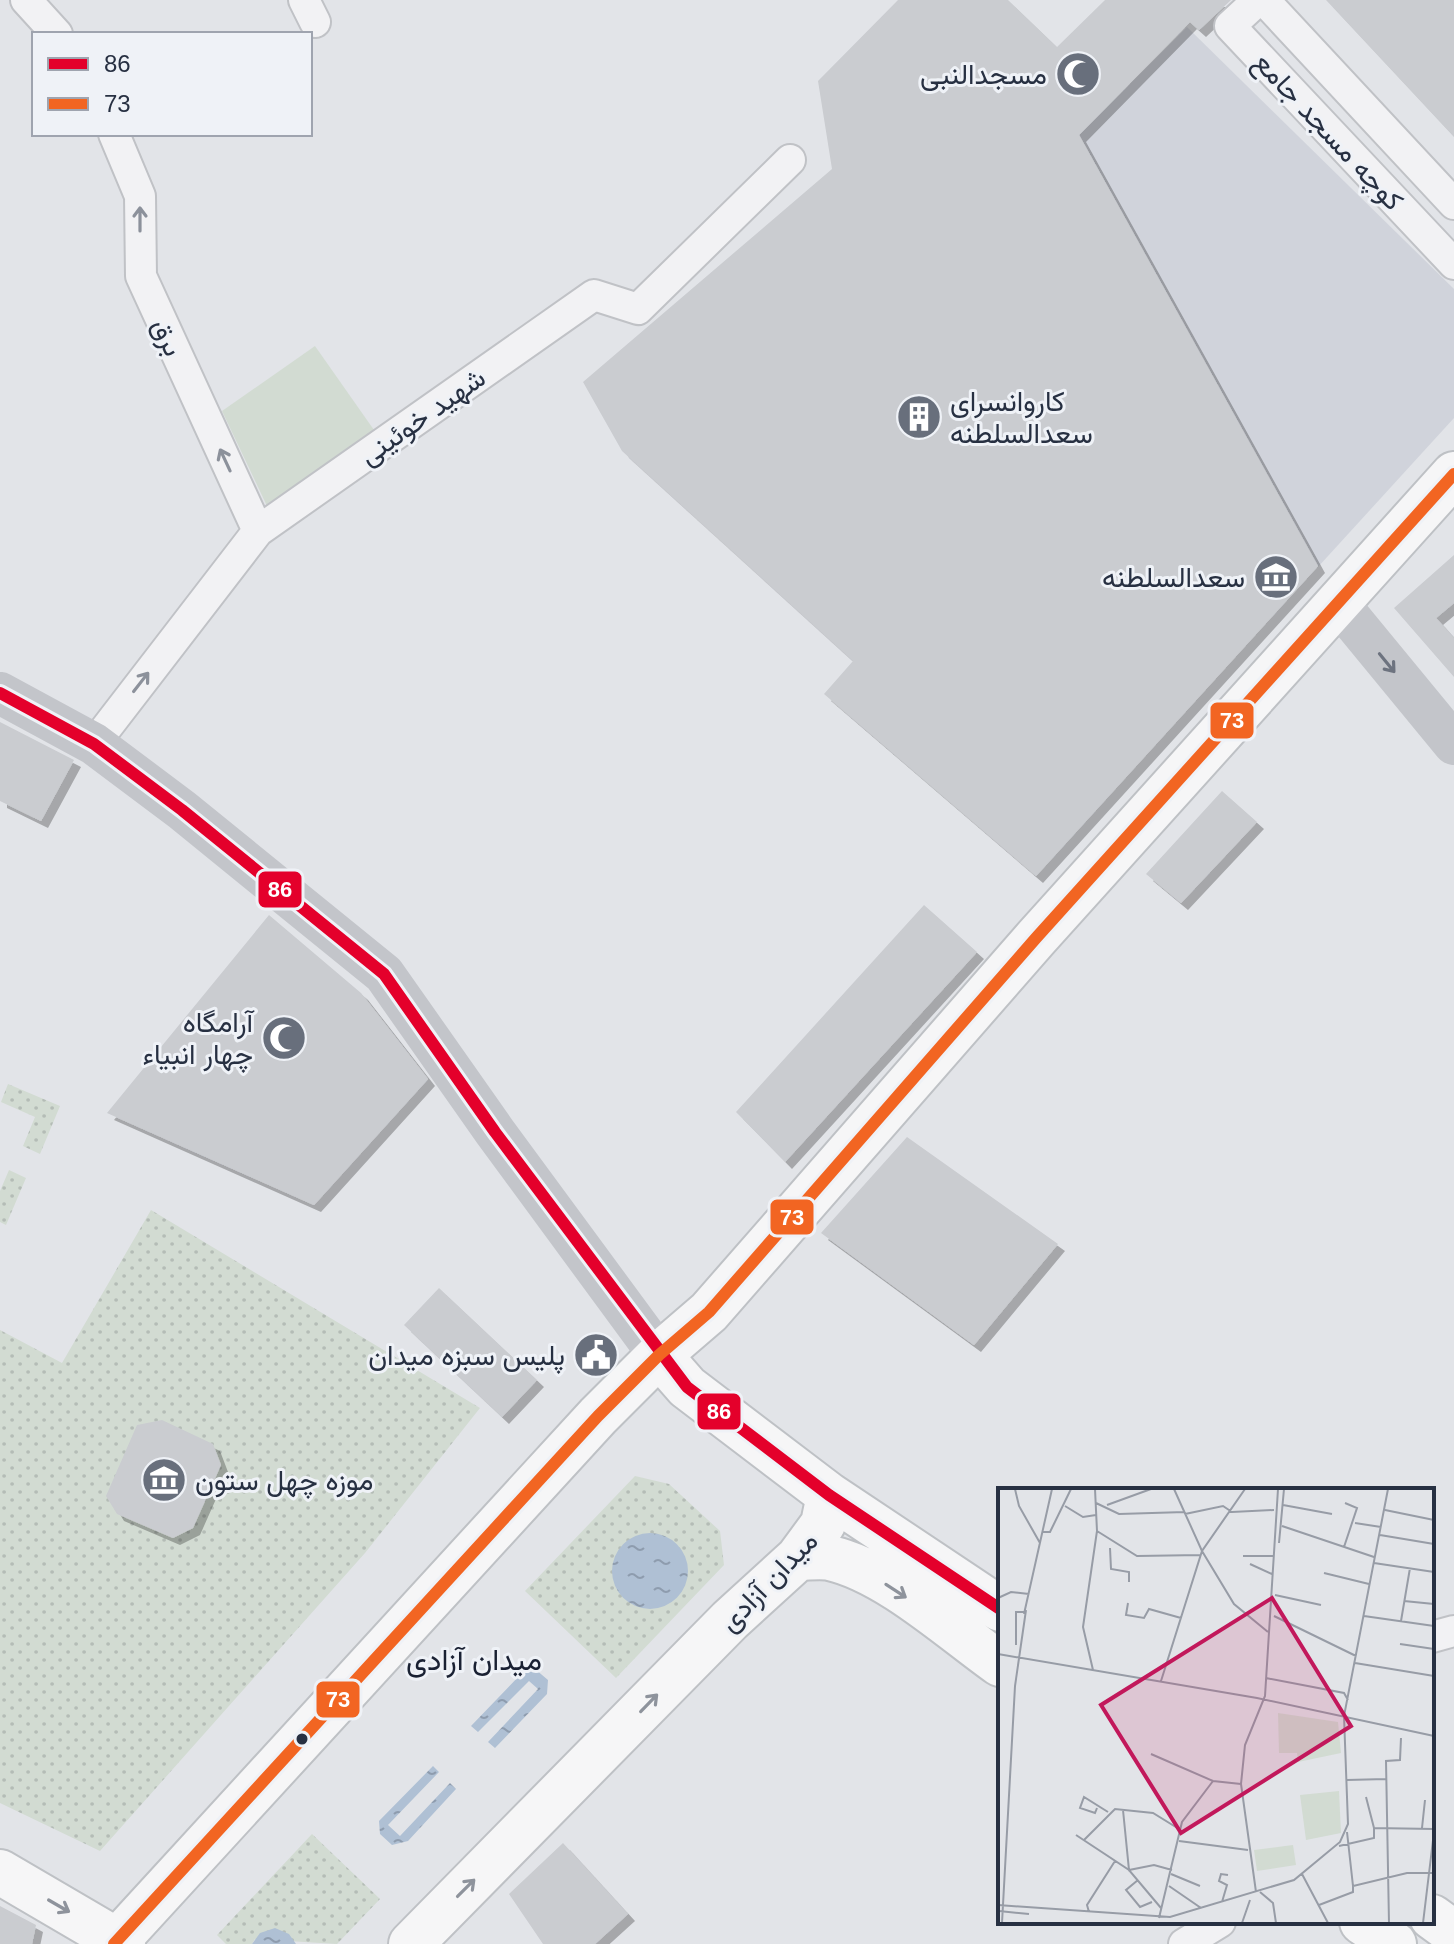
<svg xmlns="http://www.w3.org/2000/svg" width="1454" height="1944" viewBox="0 0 1454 1944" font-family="Helvetica,Vazirmatn,sans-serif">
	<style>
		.built { fill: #d0d3db }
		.grass { fill: url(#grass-dots) }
		.park { fill: #d2dbd2 }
		.water { fill: url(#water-ripples) }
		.building { fill: #caccd0; filter: url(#shadow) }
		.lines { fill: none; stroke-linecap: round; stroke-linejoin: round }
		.street-casing { stroke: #c0c2c6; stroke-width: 34 }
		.primary-casing { stroke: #bec1c5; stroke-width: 48 }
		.street { stroke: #f2f2f4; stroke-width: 30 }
		.secondary { stroke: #c3c5ca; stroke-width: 42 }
		.primary { stroke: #f6f6f7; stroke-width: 44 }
		.bus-1-casing { stroke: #eff2f7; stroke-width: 18 }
		.bus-2-casing { stroke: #eff2f7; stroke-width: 18 }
		.bus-1 { stroke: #e4002b; stroke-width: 12 }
		.bus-2 { stroke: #f26522; stroke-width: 12 }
		.oneway { stroke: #8c919b }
		.oneway2 { stroke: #6d737f }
		.oneway3 { stroke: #8e939c }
		.bus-dot { fill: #273042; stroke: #eff2f7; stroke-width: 3 }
		.labels { text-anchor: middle; stroke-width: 6; stroke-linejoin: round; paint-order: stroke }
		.poi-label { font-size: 28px; fill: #273042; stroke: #eff2f7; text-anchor: end }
		.street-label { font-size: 28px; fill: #273042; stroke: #eff2f7 }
		.neighbourhood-label { font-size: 30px; fill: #1a2133; stroke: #eff2f7 }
		.inset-road { fill: none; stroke: #979ca6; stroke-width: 2 }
		.view { fill: #c2185b; fill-opacity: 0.15; stroke: #c2185b; stroke-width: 4 }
		.inset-edge { fill: none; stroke: #273042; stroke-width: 4 }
		.line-badge { stroke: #eff2f7; stroke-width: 3 }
		.badge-label { font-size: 22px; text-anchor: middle; font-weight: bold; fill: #fff }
	</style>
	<defs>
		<pattern id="grass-dots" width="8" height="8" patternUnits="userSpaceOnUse" patternTransform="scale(2)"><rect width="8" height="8" fill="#d2dbd2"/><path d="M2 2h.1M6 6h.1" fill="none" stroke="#b4bcb6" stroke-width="1.8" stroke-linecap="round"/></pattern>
		<pattern id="water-ripples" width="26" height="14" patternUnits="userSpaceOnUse" patternTransform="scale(2)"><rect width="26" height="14" fill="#afc0d4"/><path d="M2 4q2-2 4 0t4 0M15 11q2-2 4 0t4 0" fill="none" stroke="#8e9cae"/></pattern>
		<filter id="shadow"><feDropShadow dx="7" dy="7" stdDeviation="0" flood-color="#0004"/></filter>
	</defs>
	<rect width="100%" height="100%" fill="#e2e4e8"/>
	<path class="built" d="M1187,27L1454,289V418L1318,567L1079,135Z"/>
	<path class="grass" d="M8,1084L60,1106L40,1154L23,1146L35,1117L1,1102Z
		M9,1170L26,1178L6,1225L0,1222V1191Z
		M151,1210L480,1408L365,1553L100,1851L0,1803V1330L62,1363Z
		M635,1476L669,1484L720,1531L724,1565L616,1678L525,1591Z
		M312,1834L380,1899L337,1944L255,1939L252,1944H226L217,1935Z"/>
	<path class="park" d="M315,346L374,430L267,506L222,411Z"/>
	<path class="water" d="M612 1571a38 38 0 1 1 76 0a38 38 0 1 1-76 0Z
		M535,1669L548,1680L547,1694L495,1748L488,1742L538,1689L529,1681L478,1732L471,1726L522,1673Z
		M433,1766L439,1772L388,1825L400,1836L450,1783L456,1789L408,1841L392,1845L380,1834L379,1821Z
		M275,1928L289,1934L296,1944H252L260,1933Z"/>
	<path class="building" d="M898,0H1008L1057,47L1105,0H1231L1199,30L1190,22L1079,135L1318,566L1036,876L824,694L853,661L622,451L583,382L832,169L818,81Z
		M1326,0H1454V137Z
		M1454,555V603L1436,618L1454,638V677L1394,608Z
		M0,722L74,760L41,821L0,801Z
		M1222,791L1257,822L1181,903L1146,874Z
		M924,905L977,952L785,1162L736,1112Z
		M269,915L361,993L428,1079L314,1205L107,1113Z
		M907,1137L1058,1244L974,1345L821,1233Z
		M439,1288L537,1380L502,1417L404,1325Z
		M583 1355a13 13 0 1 1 26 0a13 13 0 1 1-26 0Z
		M162,1420L213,1444L221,1465L193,1528L173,1538L117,1514L106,1496L137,1425Z
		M563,1843L628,1914L595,1944H543L509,1894Z
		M0,1906L36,1925L32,1944H0Z"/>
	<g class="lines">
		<g class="street-casing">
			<path id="street" d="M26,0L57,34
				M304,0L315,22
				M1258,0L1230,26L1454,264
				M1264,0L1454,204
				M114,134L140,196L141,276L258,531
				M94,744L258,531L594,295L638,309L790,160
				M1432,1637L1454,1631
				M1184,1944L1220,1922"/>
		</g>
		<g class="primary-casing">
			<path id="primary" d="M659,1355L687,1387L829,1495L1000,1609
				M798,1558C808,1558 820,1556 830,1558C888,1571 952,1630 1000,1664
				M0,1872L123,1944
				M1432,1917L1454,1933
				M1362,1922L1394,1944
				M114,1944L598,1416L659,1355L709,1312L1036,938L1454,474
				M411,1944L730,1620L798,1558L823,1524L829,1495"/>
		</g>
		<use href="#street" class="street"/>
		<path class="secondary" d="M1338,603L1454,744
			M0,693L94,744L182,810L384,974L495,1132L659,1355"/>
		<use href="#primary" class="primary"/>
		<g class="bus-1-casing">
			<path id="bus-1" d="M0,693L94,744L182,810L384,974L495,1132L687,1387L829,1495L1000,1609"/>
		</g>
		<g class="bus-2-casing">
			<path id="bus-2" d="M114,1944L598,1416L659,1355L709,1312L1036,938L1454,474"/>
		</g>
		<use href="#bus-1" class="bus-1"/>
		<use href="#bus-2" class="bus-2"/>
	</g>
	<defs><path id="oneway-shaft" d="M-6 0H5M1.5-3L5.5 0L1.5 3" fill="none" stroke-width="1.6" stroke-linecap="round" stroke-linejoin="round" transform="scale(2)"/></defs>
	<g class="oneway">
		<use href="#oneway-shaft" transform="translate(140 219) rotate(-90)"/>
		<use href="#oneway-shaft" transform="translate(225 460) rotate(-115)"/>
		<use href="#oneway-shaft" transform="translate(141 682) rotate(-52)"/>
	</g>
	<use class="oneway2" href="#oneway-shaft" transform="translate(1387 663) rotate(51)"/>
	<g class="oneway3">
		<use href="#oneway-shaft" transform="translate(896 1591) rotate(33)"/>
		<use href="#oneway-shaft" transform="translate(649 1703) rotate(-46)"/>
		<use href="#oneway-shaft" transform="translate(466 1888) rotate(-45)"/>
		<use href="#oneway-shaft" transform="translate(59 1906) rotate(30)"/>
	</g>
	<defs>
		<g id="mosque-disc" transform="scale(2.3)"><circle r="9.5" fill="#686f7c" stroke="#eff2f7"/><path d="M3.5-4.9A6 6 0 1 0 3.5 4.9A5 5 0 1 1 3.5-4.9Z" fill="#fff"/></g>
		<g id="building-disc" transform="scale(2.3)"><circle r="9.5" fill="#686f7c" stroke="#eff2f7"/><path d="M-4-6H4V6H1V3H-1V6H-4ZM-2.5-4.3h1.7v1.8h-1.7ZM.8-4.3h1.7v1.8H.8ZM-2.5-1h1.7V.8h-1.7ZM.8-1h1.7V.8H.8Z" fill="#fff"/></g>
		<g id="museum-disc" transform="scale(2.3)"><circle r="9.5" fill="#686f7c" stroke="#eff2f7"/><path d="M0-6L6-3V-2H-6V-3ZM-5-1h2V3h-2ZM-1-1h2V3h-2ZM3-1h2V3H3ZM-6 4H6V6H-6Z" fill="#fff"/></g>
		<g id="civic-disc" transform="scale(2.3)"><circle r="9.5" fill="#686f7c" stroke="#eff2f7"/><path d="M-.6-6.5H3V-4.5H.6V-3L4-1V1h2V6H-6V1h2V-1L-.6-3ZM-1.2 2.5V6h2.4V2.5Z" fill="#fff"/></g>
	</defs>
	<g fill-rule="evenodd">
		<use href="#mosque-disc" x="1078" y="74"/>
		<use href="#building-disc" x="919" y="417"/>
		<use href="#museum-disc" x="1276" y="577"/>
		<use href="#mosque-disc" x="284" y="1038"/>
		<use href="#civic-disc" x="596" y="1355"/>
		<use href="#museum-disc" x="164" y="1480"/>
	</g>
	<circle class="bus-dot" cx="302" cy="1739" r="7"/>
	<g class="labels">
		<g class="poi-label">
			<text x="1047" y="84">مسجدالنبی</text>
			<text x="950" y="411" text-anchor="start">کاروانسرای<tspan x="950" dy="32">سعدالسلطنه</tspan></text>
			<text x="1245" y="587">سعدالسلطنه</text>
			<text x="253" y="1032">آرامگاه<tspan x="253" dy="32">چهار انبیاء</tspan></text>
			<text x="565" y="1365">پلیس سبزه میدان</text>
			<text x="195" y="1490" text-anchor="start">موزه چهل ستون</text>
		</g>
		<g class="street-label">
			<text transform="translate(1329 131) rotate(47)" y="10">کوچه مسجد جامع</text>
			<text transform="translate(168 337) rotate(66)" y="10">برق</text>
			<text transform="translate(422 416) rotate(-35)" y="10">شهید خوئینی</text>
			<text transform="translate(768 1581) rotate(-46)" y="10">میدان آزادی</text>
		</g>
		<g class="neighbourhood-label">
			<text x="474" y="1670">میدان آزادی</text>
		</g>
	</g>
	<g transform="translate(998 1488)">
		<rect width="436" height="436" fill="#e2e4e8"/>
		<path d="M280,225L340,234L343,265L300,274L299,265H281Z" fill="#d2dbd2"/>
		<path d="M295,357L298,377L259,383L256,362Z" fill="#d2dbd2"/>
		<path d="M341,303L343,345L308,352L302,307Z" fill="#d2dbd2"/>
		<path class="inset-road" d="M17,1L21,18L42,55M176,1L204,63L236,116L270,144M98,15L121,26L187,24M109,17L153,1M285,17L334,26M67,18L85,29L98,27M387,22L436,32M187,26L225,18L234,24L276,22M357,35L383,39M284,38L376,69M99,43L139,68L203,67M45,44H52L73,1M382,47L436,56M281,55L286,1M346,59L359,20L347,15M112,60L113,81L131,84V94M245,68H276M376,75L436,84M252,76L274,86M326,85L371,96M277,107L323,117M0,110L13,104L31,106M406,113L436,116M130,115L128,127L146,130L151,121L183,130M26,126L54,1M276,128L358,168M366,128L436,138M403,133L412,80M402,156L436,161M18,157V124H26M0,166L259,210L436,248M357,175L436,188M95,182L85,139L99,43L97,1M268,190L346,205L350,212M163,193L204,63L247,1M153,266L215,293L243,296M349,292L388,291M368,309L376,340M99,320L97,325L82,320L86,309L110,324M125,322L131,382L156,377L174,382M376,340L436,341M424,340L427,312M349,344L355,398M78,347L131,382L163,420M86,352L117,321L155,325L181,341M181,353L250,362M341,358L376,350V340M173,386L202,398M304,386L330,435M140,392L128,402L142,419L154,414M171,398L203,420M258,404L243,296L247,257L267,208L280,1M262,404L275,415L278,435M224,414L229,397L221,393L223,386L230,387M0,417L172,429L296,392L342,354L350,336L346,228L390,1M321,417L355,404V398L409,385H434M1,423L31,426M91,424L89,417L117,373M161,430L184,334L215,293M4,435L17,198L28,122M244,435L252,412M391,435L388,273L402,272L403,250M425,435L436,344"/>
		<path class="view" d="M274,110L353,238L183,345L103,217Z"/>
		<rect width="436" height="436" class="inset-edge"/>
	</g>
	<g class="line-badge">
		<rect x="1209" y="701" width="46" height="39" rx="8" fill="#f26522"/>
		<rect x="257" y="870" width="46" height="39" rx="8" fill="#e4002b"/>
		<rect x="769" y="1198" width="46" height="38" rx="8" fill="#f26522"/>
		<rect x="696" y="1392" width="46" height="39" rx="8" fill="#e4002b"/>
		<rect x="315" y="1680" width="46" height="39" rx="8" fill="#f26522"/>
	</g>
	<g class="badge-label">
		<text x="1232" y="728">73</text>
		<text x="280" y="897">86</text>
		<text x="792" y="1225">73</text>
		<text x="719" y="1419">86</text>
		<text x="338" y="1707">73</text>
	</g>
	<rect x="32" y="32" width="280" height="104" fill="#eff2f7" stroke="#9fa4af" stroke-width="2"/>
	<rect x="48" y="58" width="40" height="12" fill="#e4002b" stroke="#9fa4af" stroke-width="2"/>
	<text x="104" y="72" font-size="24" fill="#273042">86</text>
	<rect x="48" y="98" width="40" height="12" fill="#f26522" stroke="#9fa4af" stroke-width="2"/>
	<text x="104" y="112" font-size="24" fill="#273042">73</text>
</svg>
